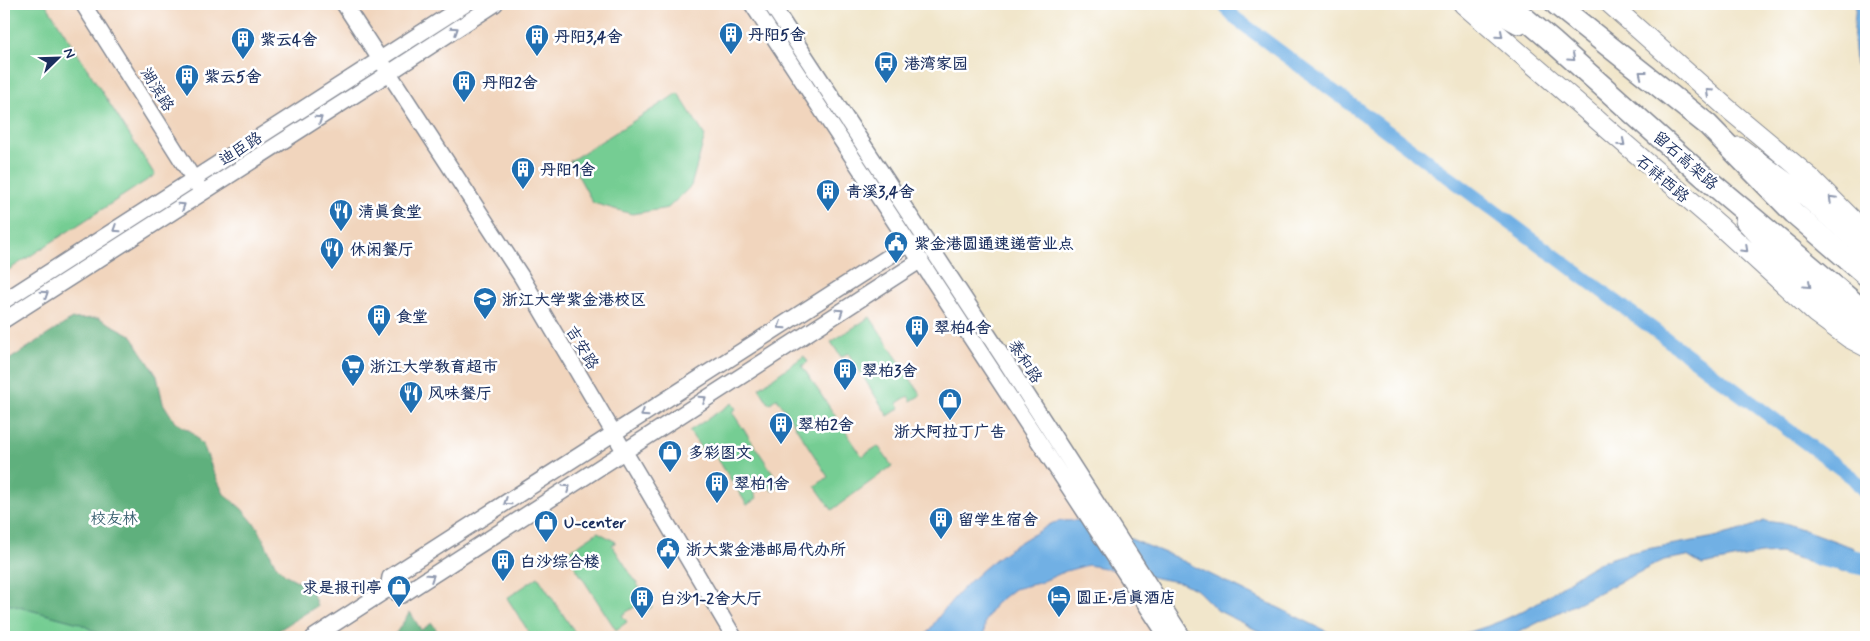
<svg xmlns="http://www.w3.org/2000/svg" width="1870" height="641" viewBox="0 0 1870 641" font-family="Mynerve,'LXGW WenKai TC',sans-serif">
	<style>
		.built { fill: #f1d5bd }
		.green { fill: #74cd93; stroke: #487e78 }
		.forest { fill: #5fb07d; stroke: #3d706e }
		.water { fill: #71b0e4; stroke: #4670a1 }
		.lines { fill: none; stroke-linecap: round; stroke-linejoin: round }
		.canal { stroke: #71b0e4; stroke-width: 14 }
		.river { stroke: #71b0e4; stroke-width: 24 }
		.minor-casing { stroke: #868a94; stroke-width: 18 }
		.major-casing { stroke: #868a94; stroke-width: 21 }
		.highway-casing { stroke: #868a94; stroke-width: 24 }
		.minor { stroke: #fff; stroke-width: 15 }
		.major { stroke: #fff; stroke-width: 19 }
		.highway { stroke: #fff; stroke-width: 21 }
		.oneway { stroke: #8d97ae }
		.labels { text-anchor: middle; stroke-width: 5; stroke-linejoin: round; paint-order: stroke }
		.poi-label { font-size: 16px; font-weight: bold; fill: #1b2f5e; stroke: #fff; text-anchor: start }
		.street-label { font-size: 16px; fill: #1b2f5e; stroke: #fff }
		.park-label { font-size: 16px; fill: #365e6e; stroke: #fff }
	</style>
	<rect width="100%" height="100%" fill="#fff"/>
	<filter id="ink" filterUnits="userSpaceOnUse"><feTurbulence type="fractalNoise" baseFrequency=".02" numOctaves="2"/><feDisplacementMap in="SourceGraphic" scale="10" xChannelSelector="R" yChannelSelector="G"/><feConvolveMatrix kernelMatrix="1 2 1 2 8 2 1 2 1" color-interpolation-filters="sRGB"/></filter>
	<filter id="wash" filterUnits="userSpaceOnUse"><feTurbulence type="fractalNoise" baseFrequency=".0096" numOctaves="4" result="noise"/><feDisplacementMap in="SourceGraphic" scale="20" xChannelSelector="R" yChannelSelector="G"/><feGaussianBlur stdDeviation="1.12" result="paint"/><feColorMatrix in="noise" values="0 0 0 0 0 0 0 0 0 0 0 0 0 0 0 0 0 1.4 0 .05"/><feComposite in="paint" operator="in"/></filter>
	<g filter="url(#wash)">
		<rect width="100%" height="100%" fill="#f1e6cb"/>
		<path class="built" d="M4,4H761L1172,637H4Z"/>
		<path class="green" d="M4,4H46L155,175L4,273Z
			M678,93L705,136L691,186L668,208L632,214L593,203L570,161Z
			M870,317L921,395L911,401L908,396L897,403L900,408L888,416L848,353L841,357L831,342Z
			M804,356L808,362L802,366L862,456L878,446L892,466L832,510L815,486L828,477L777,398L769,404L759,388Z
			M732,403L736,409L732,412L781,485L772,491L768,485L754,493L757,498L747,505L708,444L701,448L689,431Z
			M598,532L616,542L612,545L652,607L641,614L636,606L622,615L627,622L616,630L566,553Z
			M538,577L578,637H532L507,598Z
			M4,603L79,623L105,637H4Z"/>
		<path class="forest" d="M99,318L131,335L157,376L163,403L175,422L192,432L204,447L214,473L224,494L242,509L258,528L275,564L286,575L311,588L317,606L268,637H105L79,623L4,603V363L72,319Z
			M410,612L421,630L432,623L441,637H390L396,633Z"/>
		<path class="water" d="M1856,4H1866V89C1850,62 1853,33 1856,4Z
			M1084,520L1175,557L1338,637H1270L1217,610L1198,591L1183,583L1088,565L1066,571L1039,583L1014,589L995,604L985,622L984,637H925C951,595 992,556 1036,533C1042,530 1048,525 1053,523C1062,520 1075,521 1084,520Z
			M1764,521L1788,524L1854,548L1845,572L1780,553L1760,554L1702,565L1687,556L1664,560L1509,637H1448C1484,630 1518,616 1549,595C1567,583 1584,569 1604,561C1656,541 1713,545 1764,521Z"/>
		<g class="lines">
			<path class="canal" d="M1224,4L1235,18L1853,478L1866,493"/>
			<path class="river" d="M1818,554L1866,564"/>
		</g>
	</g>
	<g filter="url(#ink)">
		<g class="lines">
			<g class="minor-casing">
				<path id="minor" d="M83,4L198,186
					M344,4L521,276L734,637
					M752,4L1167,637
					M771,4L1004,359L1183,637
					M4,301L466,4
					M4,320L389,73L495,4
					M388,589L402,595L921,260
					M314,637L388,589L390,577L910,243"/>
			</g>
			<g class="major-casing">
				<path id="major" d="M1463,4L1720,226L1815,313L1849,338L1866,347
					M1610,4L1727,108L1811,178L1866,233
					M1739,147L1805,196L1866,250
					M1745,221L1787,266L1866,337"/>
			</g>
			<g class="highway-casing">
				<path id="highway" d="M1484,4L1519,23
					M1508,4L1553,42L1702,175L1866,313
					M1556,4L1708,125L1794,213L1866,275"/>
			</g>
			<use href="#minor" class="minor"/>
			<use href="#major" class="major"/>
			<use href="#highway" class="highway"/>
		</g>
		<defs><path id="oneway-chevron" d="M-2-3.5L2.5 0L-2 3.5" fill="none" stroke-width="1.6" stroke-linecap="round" stroke-linejoin="round" transform="scale(1.25)"/></defs>
		<g class="oneway">
			<use href="#oneway-chevron" transform="translate(455 30) rotate(-33)"/>
			<use href="#oneway-chevron" transform="translate(1500 35) rotate(41)"/>
			<use href="#oneway-chevron" transform="translate(1572 58) rotate(42)"/>
			<use href="#oneway-chevron" transform="translate(1642 74) rotate(-142)"/>
			<use href="#oneway-chevron" transform="translate(1709 92) rotate(-138)"/>
			<use href="#oneway-chevron" transform="translate(319 119) rotate(-33)"/>
			<use href="#oneway-chevron" transform="translate(1622 143) rotate(40)"/>
			<use href="#oneway-chevron" transform="translate(1832 199) rotate(-135)"/>
			<use href="#oneway-chevron" transform="translate(182 206) rotate(-33)"/>
			<use href="#oneway-chevron" transform="translate(116 229) rotate(147)"/>
			<use href="#oneway-chevron" transform="translate(1745 249) rotate(43)"/>
			<use href="#oneway-chevron" transform="translate(1808 285) rotate(42)"/>
			<use href="#oneway-chevron" transform="translate(45 294) rotate(-33)"/>
			<use href="#oneway-chevron" transform="translate(840 312) rotate(-33)"/>
			<use href="#oneway-chevron" transform="translate(781 326) rotate(147)"/>
			<use href="#oneway-chevron" transform="translate(703 399) rotate(-33)"/>
			<use href="#oneway-chevron" transform="translate(644 414) rotate(147)"/>
			<use href="#oneway-chevron" transform="translate(567 488) rotate(-33)"/>
			<use href="#oneway-chevron" transform="translate(507 502) rotate(147)"/>
			<use href="#oneway-chevron" transform="translate(431 577) rotate(-33)"/>
		</g>
	</g>
	<defs>
		<g id="building-pin" transform="scale(1.25)"><path d="M0 17L-7.5 6A9.5 9.5 0 1 1 7.5 6Z" fill="#1f6fb2" stroke="#fff"/><path d="M-4-6H4V6H1V3H-1V6H-4ZM-2.5-4.3h1.7v1.8h-1.7ZM.8-4.3h1.7v1.8H.8ZM-2.5-1h1.7V.8h-1.7ZM.8-1h1.7V.8H.8Z" fill="#fff"/></g>
		<g id="bus-pin" transform="scale(1.25)"><path d="M0 17L-7.5 6A9.5 9.5 0 1 1 7.5 6Z" fill="#1f6fb2" stroke="#fff"/><path d="M-5-6H5V4H4V6H2V4H-2V6H-4V4H-5ZM-3.5-4V0h7V-4ZM-3.5 1.2v1.5H-2V1.2ZM2 1.2v1.5H3.5V1.2Z" fill="#fff"/></g>
		<g id="restaurant-pin" transform="scale(1.25)"><path d="M0 17L-7.5 6A9.5 9.5 0 1 1 7.5 6Z" fill="#1f6fb2" stroke="#fff"/><path d="M-5-6h1v4h1v-4h1v4h1v-4h1v5L-1.5 .5V6h-2V.5L-5-1ZM5-6V6H3V1.5H1.5Q1.5-4 5-6Z" fill="#fff"/></g>
		<g id="civic-pin" transform="scale(1.25)"><path d="M0 17L-7.5 6A9.5 9.5 0 1 1 7.5 6Z" fill="#1f6fb2" stroke="#fff"/><path d="M-.6-6.5H3V-4.5H.6V-3L4-1V1h2V6H-6V1h2V-1L-.6-3ZM-1.2 2.5V6h2.4V2.5Z" fill="#fff"/></g>
		<g id="university-pin" transform="scale(1.25)"><path d="M0 17L-7.5 6A9.5 9.5 0 1 1 7.5 6Z" fill="#1f6fb2" stroke="#fff"/><path d="M0-5L7-2L0 1L-7-2ZM-4 1L0 2.5L4 1V4Q0 6-4 4Z" fill="#fff"/></g>
		<g id="supermarket-pin" transform="scale(1.25)"><path d="M0 17L-7.5 6A9.5 9.5 0 1 1 7.5 6Z" fill="#1f6fb2" stroke="#fff"/><path d="M-6-5.5h2.5l.6 2H6L4.5 2H-2.5L-4.4-4H-6ZM-1.5 3.2a1.3 1.3 0 1 0 .1 0ZM3 3.2a1.3 1.3 0 1 0 .1 0Z" fill="#fff"/></g>
		<g id="shop-pin" transform="scale(1.25)"><path d="M0 17L-7.5 6A9.5 9.5 0 1 1 7.5 6Z" fill="#1f6fb2" stroke="#fff"/><path d="M-5-2.5h2.3a2.7 3.5 0 0 1 5.4 0H5L5.5 6h-11ZM-1.5-2.5h3a1.5 2.3 0 0 0-3 0Z" fill="#fff"/></g>
		<g id="hotel-pin" transform="scale(1.25)"><path d="M0 17L-7.5 6A9.5 9.5 0 1 1 7.5 6Z" fill="#1f6fb2" stroke="#fff"/><path d="M-6-4.5h1.5V1H6V5H4.5V3h-9V5H-6ZM-4 0a1.8 1.8 0 1 1 3.6 0ZM.5 0V-2.5h3Q6-2.5 6 0Z" fill="#fff"/></g>
	</defs>
	<g fill-rule="evenodd">
		<use href="#building-pin" x="731" y="34"/>
		<use href="#building-pin" x="537" y="36"/>
		<use href="#building-pin" x="243" y="39"/>
		<use href="#bus-pin" x="886" y="63"/>
		<use href="#building-pin" x="187" y="76"/>
		<use href="#building-pin" x="464" y="82"/>
		<use href="#building-pin" x="523" y="169"/>
		<use href="#building-pin" x="828" y="191"/>
		<use href="#restaurant-pin" x="341" y="211"/>
		<use href="#civic-pin" x="896" y="243"/>
		<use href="#restaurant-pin" x="332" y="249"/>
		<use href="#university-pin" x="485" y="299"/>
		<use href="#building-pin" x="379" y="316"/>
		<use href="#building-pin" x="917" y="327"/>
		<use href="#supermarket-pin" x="353" y="366"/>
		<use href="#building-pin" x="845" y="370"/>
		<use href="#restaurant-pin" x="411" y="393"/>
		<use href="#shop-pin" x="950" y="400"/>
		<use href="#building-pin" x="781" y="424"/>
		<use href="#shop-pin" x="670" y="452"/>
		<use href="#building-pin" x="717" y="483"/>
		<use href="#building-pin" x="941" y="519"/>
		<use href="#shop-pin" x="546" y="522"/>
		<use href="#civic-pin" x="668" y="549"/>
		<use href="#building-pin" x="503" y="561"/>
		<use href="#shop-pin" x="399" y="587"/>
		<use href="#hotel-pin" x="1059" y="597"/>
		<use href="#building-pin" x="642" y="598"/>
	</g>
	<g class="labels">
		<g class="poi-label">
			<text x="748" y="40">丹阳5舍</text>
			<text x="554" y="42">丹阳3,4舍</text>
			<text x="260" y="45">紫云4舍</text>
			<text x="904" y="69">港湾家园</text>
			<text x="204" y="82">紫云5舍</text>
			<text x="482" y="88">丹阳2舍</text>
			<text x="540" y="175">丹阳1舍</text>
			<text x="846" y="197">青溪3,4舍</text>
			<text x="358" y="217">清真食堂</text>
			<text x="914" y="249">紫金港圆通速递营业点</text>
			<text x="350" y="255">休闲餐厅</text>
			<text x="502" y="305">浙江大学紫金港校区</text>
			<text x="396" y="322">食堂</text>
			<text x="934" y="333">翠柏4舍</text>
			<text x="370" y="372">浙江大学教育超市</text>
			<text x="862" y="376">翠柏3舍</text>
			<text x="428" y="399">风味餐厅</text>
			<text x="798" y="430">翠柏2舍</text>
			<text x="950" y="437" text-anchor="middle">浙大阿拉丁广告</text>
			<text x="688" y="458">多彩图文</text>
			<text x="734" y="489">翠柏1舍</text>
			<text x="958" y="525">留学生宿舍</text>
			<text x="564" y="528">U-center</text>
			<text x="686" y="555">浙大紫金港邮局代办所</text>
			<text x="520" y="567">白沙综合楼</text>
			<text x="382" y="593" text-anchor="end">求是报刊亭</text>
			<text x="1076" y="603">圆正·启真酒店</text>
			<text x="660" y="604">白沙1-2舍大厅</text>
		</g>
		<g class="street-label">
			<text transform="translate(158 89) rotate(58)" y="6">湖滨路</text>
			<text transform="translate(240 148) rotate(-33)" y="6">迪臣路</text>
			<text transform="translate(1686 160) rotate(41)" y="6">留石高架路</text>
			<text transform="translate(1663 178) rotate(40)" y="6">石祥西路</text>
			<text transform="translate(583 347) rotate(59)" y="6">吉安路</text>
			<text transform="translate(1026 361) rotate(57)" y="6">泰和路</text>
		</g>
		<g class="park-label">
			<text x="114" y="524">校友林</text>
		</g>
	</g>
	<rect width="1870" height="641" fill="none" stroke="#fff" stroke-width="20"/>
	<g transform="translate(58 58) rotate(67)" stroke="#ffffff" stroke-width="4" paint-order="stroke">
	<path d="M0-4L9 19L0 12L-9 19Z" fill="#1b2f5e"/>
	<text y="-8" font-size="14" font-weight="bold" text-anchor="middle" fill="#1b2f5e">N</text>
	</g>
</svg>
